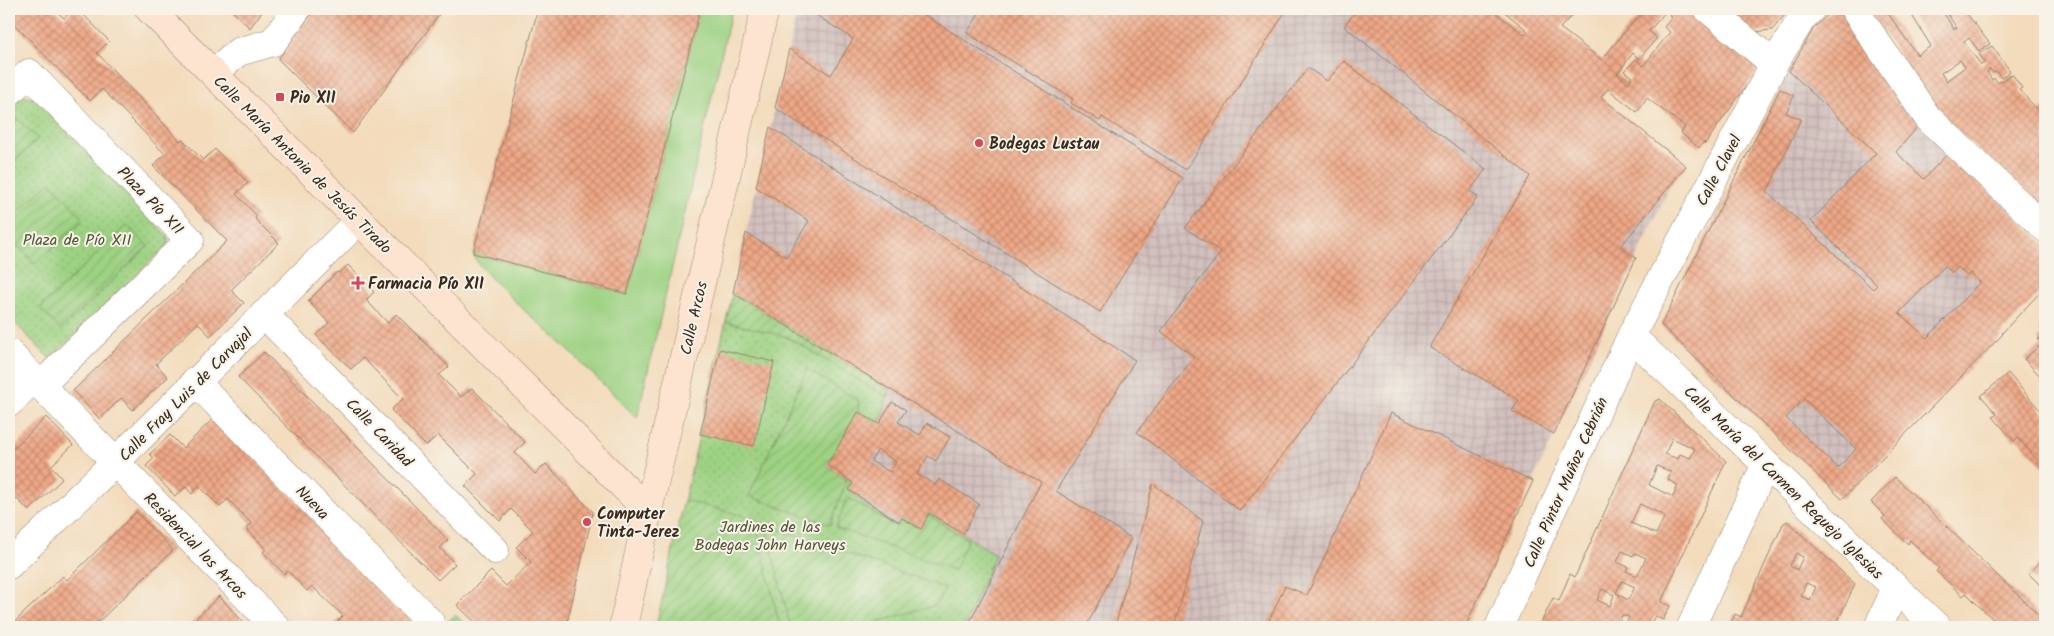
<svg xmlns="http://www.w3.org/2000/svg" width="2054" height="636" viewBox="0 0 2054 636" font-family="Kalam,sans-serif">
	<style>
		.industrial { fill: url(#industrial-grid) }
		.grass { fill: #9dd283; stroke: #6c7e50 }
		.park { fill: url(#park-dots); stroke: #6c7e50 }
		.garden { fill: url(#garden-furrows); stroke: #6c7e50 }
		.building { fill: url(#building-cross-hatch); fill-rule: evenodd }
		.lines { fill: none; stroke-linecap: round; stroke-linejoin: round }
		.street-casing { stroke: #97826c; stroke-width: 29 }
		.secondary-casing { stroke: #97826c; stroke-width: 29 }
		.street { stroke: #fff; stroke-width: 28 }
		.secondary { stroke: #fde4d1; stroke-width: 28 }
		.poi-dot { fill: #d1495b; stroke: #f7f3e8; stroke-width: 2 }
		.labels { text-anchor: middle; stroke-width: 4; stroke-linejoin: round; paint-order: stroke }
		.poi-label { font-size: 16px; font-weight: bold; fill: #3b2a1e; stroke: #f7f3e8; text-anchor: start }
		.street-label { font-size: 16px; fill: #3b2a1e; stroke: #f7f3e8 }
		.park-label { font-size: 16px; fill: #545437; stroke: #f7f3e8 }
	</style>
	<defs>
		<pattern id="industrial-grid" width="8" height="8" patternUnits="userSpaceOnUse" patternTransform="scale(1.25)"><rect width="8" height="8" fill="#d1c0bd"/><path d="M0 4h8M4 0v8" fill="none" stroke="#b4a5a2"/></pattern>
		<pattern id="park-dots" width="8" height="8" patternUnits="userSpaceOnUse" patternTransform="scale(1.25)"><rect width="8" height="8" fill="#9dd283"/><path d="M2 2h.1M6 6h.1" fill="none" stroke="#88b471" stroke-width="1.8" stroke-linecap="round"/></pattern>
		<pattern id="garden-furrows" width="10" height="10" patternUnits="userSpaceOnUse" patternTransform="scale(1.25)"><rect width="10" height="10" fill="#9dd283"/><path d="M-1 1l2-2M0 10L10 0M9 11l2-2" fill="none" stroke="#88b471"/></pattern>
		<pattern id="building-cross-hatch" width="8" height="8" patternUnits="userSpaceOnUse" patternTransform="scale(1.25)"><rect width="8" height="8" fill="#efa887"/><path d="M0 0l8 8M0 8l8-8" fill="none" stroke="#c3896e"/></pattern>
	</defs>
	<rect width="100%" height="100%" fill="#f7f3e8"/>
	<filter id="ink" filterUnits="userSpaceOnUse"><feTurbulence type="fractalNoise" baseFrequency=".02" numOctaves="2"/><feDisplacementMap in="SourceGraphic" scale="10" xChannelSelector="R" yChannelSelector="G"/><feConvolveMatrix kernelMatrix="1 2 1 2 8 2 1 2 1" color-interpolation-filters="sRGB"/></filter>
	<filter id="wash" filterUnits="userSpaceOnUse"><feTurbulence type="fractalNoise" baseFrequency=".0096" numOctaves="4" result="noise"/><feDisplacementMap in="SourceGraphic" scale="20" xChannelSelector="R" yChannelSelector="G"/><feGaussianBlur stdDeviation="1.12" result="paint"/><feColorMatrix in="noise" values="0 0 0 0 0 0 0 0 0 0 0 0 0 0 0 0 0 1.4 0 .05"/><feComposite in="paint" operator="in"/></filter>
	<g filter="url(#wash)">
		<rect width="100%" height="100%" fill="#f3dbbb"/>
		<path class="industrial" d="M798,9H1491L1686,166L1672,182L1465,627H656L668,568Z
			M1834,9H1842L2020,220L1970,273L1980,282L2003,334L1842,499L1661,325L1789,71L1814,28Z"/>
		<path class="grass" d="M700,9H732L637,418C613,394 590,371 566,348C550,332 475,270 473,253L627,294Z"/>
		<path class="park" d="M28,96L35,99L168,237V244L50,359L9,317V108L20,97Z
			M729,308L890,390L879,424L858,412L827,465L853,483L849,491L895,526L921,529L929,513L995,554L964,627H657L686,493Z"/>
		<path class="garden" d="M18,119L38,139L9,167V128Z
			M50,182L84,219L35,264L9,235V220Z
			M127,225L148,246L61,330L40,308Z
			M733,293L890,390L886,397L788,337L726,322Z
			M807,369L859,401L858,412L827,465L847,480L830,525L749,496Z
			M847,497L895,526L902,518L921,529L928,515L968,540L954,570L836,528Z
			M684,500L755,519L780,627H656Z
			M765,524L945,588L936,605L861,627H820L807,624L790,625Z
			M455,615L468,627H442Z"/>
		<g id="blocks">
			<path class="building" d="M9,9H54L64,18L74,9H78L109,41L97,53L180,141L182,139L203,160L215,149L248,183L236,194L257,216L255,219L279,243L231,290L244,303L210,336L198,323L156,364L168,377L133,410L121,398L100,419L73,391L227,241L153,166L165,154L102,89L90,101L14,24L9,30Z
				M230,9H264L250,28Z
				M315,9H443L353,133L278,59Z
				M538,9H700L627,294L473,253Z
				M807,9H915L1183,178L1100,312L775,108L789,49L831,75L853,39Z
				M956,9H968L964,14Z
				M982,9H1287L1186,170L1102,117L1100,121L1071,103L1073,99L967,33Z
				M1358,9H1491L1525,35L1528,31L1501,9H1578L1560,28L1602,60L1625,31L1643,12L1639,9H1668L1649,31L1657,38L1639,59L1633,53L1617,74L1628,83L1632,77L1624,71L1636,59L1643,66L1670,32L1664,27L1672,17L1669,15L1675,9H1694L1759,68L1705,144L1704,142L1699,148L1681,133L1685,127L1647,98L1637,112L1608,89L1601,97L1686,166L1621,246L1636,258L1554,434L1512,411L1519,400L1430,348L1431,344L1530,176L1344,26Z
				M1726,9L1747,10L1790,9L1772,30L1754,32Z
				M1834,9H1842L1919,125L1896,152L1924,179L1948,153L2045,245V287L2002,333L2003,334L1842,499L1661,325L1780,89L1794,96L1786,113L1801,119L1767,192L1873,289L1877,285L1811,221L1876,153L1789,71L1814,28ZM1945,266L1952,273L1958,267L1967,276L1970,273L1980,282L1927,338L1899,313ZM1804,399L1856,449L1838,468L1786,418Z
				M1868,9H1885L1917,55L1931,46L1908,9H1941L1954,29L1957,28L1944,9H1968L1965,11L1990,44L1979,51L1969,38L1964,42L1981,65L1985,62L1979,54L1992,46L2010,71L2001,78L1996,71L1993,73L1990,69L1987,72L1992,80L1994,78L1998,83L2012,74L2022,88L2019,90L2038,110L2039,112L2045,107V210L1938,113ZM1960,60L1965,67L1946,81L1941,73Z
				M1344,61L1486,169L1470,191L1478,197L1240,511L1137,432L1194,357L1161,331L1221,252L1185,228L1308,68L1327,81Z
				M770,127L1135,360L1056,491L1131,538L1086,627H967L1041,482L733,293L746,233L786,257L809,221L756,187Z
				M348,265L374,292L366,300L388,323L396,314L449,367L439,375L461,397L472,388L525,442L515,453L535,474L546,464L593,512L566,627H480L457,605L491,571L506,586L531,562L516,547L533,531L511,509L500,521L465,486L477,474L438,435L426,446L391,410L403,399L363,358L351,369L316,335L329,323L308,301L337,272L339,273Z
				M2045,324V381L2024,359L2042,344L2038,339L2045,334L2040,328Z
				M720,349L774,362L754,446L700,434Z
				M264,352L448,540L440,548L455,564L438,580L238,377Z
				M2008,373L2045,416V469L2018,438L2014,441L1993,417L1997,414L1981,396Z
				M1660,399L1726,461L1661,602L1670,606L1663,620L1655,616L1651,623L1659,627H1624L1629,617L1622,615L1617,627H1545L1540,625L1553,598L1559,601L1570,574L1575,577L1655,401ZM1672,438L1695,449L1690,458L1680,454L1678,459L1665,454ZM1657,466L1671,472L1668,480L1678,485L1673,497L1649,485ZM1640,504L1665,516L1656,534L1631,523ZM1622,551L1633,556L1635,553L1646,558L1637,576L1626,571L1628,567L1617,562ZM1622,581L1635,587L1628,600L1616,593ZM1602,589L1614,595L1610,606L1597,600Z
				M892,402L906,410L898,422L920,435L927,423L950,437L936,461L928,456L917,474L935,485L939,479L979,504L963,534L929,513L921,529L902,518L899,522L849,490L853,483L827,465L858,412L879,424ZM878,450L896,462L890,472L871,461Z
				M1391,413L1533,481L1465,627H1266L1285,586L1307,595Z
				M46,417L73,445L51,466L62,479L29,511L17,499L9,507V453Z
				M215,417L418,627H338L335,624L343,616L312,586L307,591L288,571L284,574L263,552L266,549L246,528L252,524L228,499L220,507L199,486L192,494L186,487L175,496L146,466L154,458L150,454L170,435L183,448Z
				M1895,477L2045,621V627H1995L1992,625L1995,621L1981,608L1966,593L1963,596L1936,571L1939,568L1925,555L1910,540L1908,544L1882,519L1885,516L1871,502Z
				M1153,484L1203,521L1174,627H1115Z
				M136,512L173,550L93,627H9L63,576L67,580Z
				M1787,521L1855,584L1835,627H1793L1787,625L1786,627L1770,626L1769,627H1736L1737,625L1731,623L1735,614L1741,617L1783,524ZM1796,553L1803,557L1797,570L1790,566ZM1806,583L1816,587L1810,600L1801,596Z
				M2043,559L2045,561V590L2029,574Z
				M219,596L248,627H187Z"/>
		</g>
	</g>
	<g filter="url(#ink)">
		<use href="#blocks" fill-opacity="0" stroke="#97826c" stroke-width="1"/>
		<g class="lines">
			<g class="street-casing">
				<path id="street" d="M1708,9L1774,64
					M1854,9L1928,118L2045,228
					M214,74L238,52L273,42L297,9
					M9,92L29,73L190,240L41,385
					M264,314L495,550
					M1631,336L1937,627
					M9,353L276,627
					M195,381L430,622
					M9,403L34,378
					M9,565C127,452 243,336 359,220
					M1499,627L1631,336L1774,64L1803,17L1811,9
					M1691,627L1766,464
					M1878,627L1896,588"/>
			</g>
			<g class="secondary-casing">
				<path id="secondary" d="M149,9L648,511
					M623,627L648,511L765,9"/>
			</g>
			<use href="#street" class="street"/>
			<use href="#secondary" class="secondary"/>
		</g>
	</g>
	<g class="poi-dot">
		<rect x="275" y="92" width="10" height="10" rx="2.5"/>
		<circle cx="979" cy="143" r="5"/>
		<path d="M355.5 275.5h5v5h5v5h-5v5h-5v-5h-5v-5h5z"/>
		<circle cx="587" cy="522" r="5"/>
	</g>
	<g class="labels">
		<g class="poi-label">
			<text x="290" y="103">Pio XII</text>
			<text x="989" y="149">Bodegas Lustau</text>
			<text x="368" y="289">Farmacia Pío XII</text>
			<text x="597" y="519">Computer<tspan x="597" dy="18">Tinta-Jerez</tspan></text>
		</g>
		<g class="street-label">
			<text transform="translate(303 164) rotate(45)" y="6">Calle María Antonia de Jesús Tirado</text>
			<text transform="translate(1718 170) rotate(-62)" y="6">Calle Clavel</text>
			<text transform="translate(151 200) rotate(46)" y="6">Plaza Pío XII</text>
			<text transform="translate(693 318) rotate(-77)" y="6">Calle Arcos</text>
			<text transform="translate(185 394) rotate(-45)" y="6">Calle Fray Luis de Carvajal</text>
			<text transform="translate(380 432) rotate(46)" y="6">Calle Caridad</text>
			<text transform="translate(1565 482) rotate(-66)" y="6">Calle Pintor Muñoz Cebrián</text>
			<text transform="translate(1784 482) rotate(44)" y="6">Calle María del Carmen Requejo Iglesias</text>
			<text transform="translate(313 502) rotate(46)" y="6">Nueva</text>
			<text transform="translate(196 545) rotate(46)" y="6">Residencial los Arcos</text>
		</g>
		<g class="park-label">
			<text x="77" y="245">Plaza de Pío XII</text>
			<text x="770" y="532">Jardines de las<tspan x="770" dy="18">Bodegas John Harveys</tspan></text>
		</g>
	</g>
	<rect width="2054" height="636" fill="none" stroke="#f7f3e8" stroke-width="30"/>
</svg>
